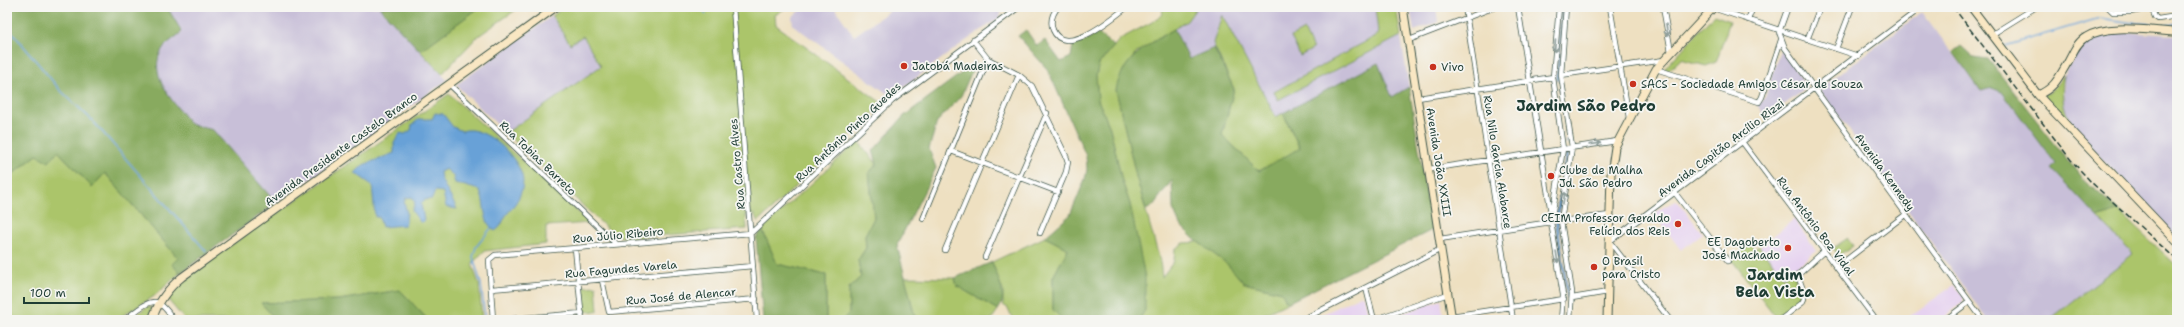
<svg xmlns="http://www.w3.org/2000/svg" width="2184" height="327" viewBox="0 0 2184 327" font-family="'Shantell Sans',sans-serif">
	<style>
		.built { fill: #e6d2f0 }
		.industrial { fill: #c8bfd8 }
		.green { fill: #abc56b; stroke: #658150 }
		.forest { fill: #88aa5f; stroke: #54744a }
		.water { fill: #68a1d7; stroke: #446f86 }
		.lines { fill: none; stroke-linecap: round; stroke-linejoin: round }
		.stream { stroke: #68a1d7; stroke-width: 1.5 }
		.street-casing { stroke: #3e5549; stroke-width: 6 }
		.secondary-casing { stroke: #3e5549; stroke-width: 9 }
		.street { stroke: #fff; stroke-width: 4.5 }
		.secondary { stroke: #f9e7c3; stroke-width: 7 }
		.rail { stroke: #1f3d34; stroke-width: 1.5; stroke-dasharray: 6 3; stroke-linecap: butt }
		.oneway { stroke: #8f9e9a }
		.poi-dot { fill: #c8321e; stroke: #f6f6f2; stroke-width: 1.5 }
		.labels { text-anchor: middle; stroke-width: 3.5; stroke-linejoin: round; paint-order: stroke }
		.poi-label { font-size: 11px; fill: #1f3d34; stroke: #f6f6f2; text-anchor: start }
		.street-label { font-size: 11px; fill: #1f3d34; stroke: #f6f6f2 }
		.district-label { font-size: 15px; font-weight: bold; fill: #1f3d34; stroke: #f6f6f2 }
	</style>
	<rect width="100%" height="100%" fill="#f6f6f2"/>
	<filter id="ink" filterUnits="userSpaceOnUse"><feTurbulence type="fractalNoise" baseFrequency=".025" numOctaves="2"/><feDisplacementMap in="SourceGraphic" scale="8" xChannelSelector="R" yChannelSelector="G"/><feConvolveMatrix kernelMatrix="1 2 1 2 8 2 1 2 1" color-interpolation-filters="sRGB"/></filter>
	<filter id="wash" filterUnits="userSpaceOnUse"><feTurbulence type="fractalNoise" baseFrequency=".012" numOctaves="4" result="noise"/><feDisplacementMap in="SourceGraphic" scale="16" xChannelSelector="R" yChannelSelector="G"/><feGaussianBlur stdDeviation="0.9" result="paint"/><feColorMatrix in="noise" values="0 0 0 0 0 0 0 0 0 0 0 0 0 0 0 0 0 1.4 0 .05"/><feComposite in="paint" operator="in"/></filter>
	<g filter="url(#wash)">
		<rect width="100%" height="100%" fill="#eee0c1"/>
		<path class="built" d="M1675,201L1679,203L1703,234L1681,250L1653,213Z
			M1794,219L1816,251L1784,277L1760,247Z
			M1954,285L1963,298V302L1941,320H1904Z
			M1362,295L1364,296L1369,320H1311Z
			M1441,300L1444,320H1384Z"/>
		<path class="industrial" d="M7,7H379L447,80L216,247Z
			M804,7H834L854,36L895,7H1001L1002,10L1000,17L960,45L896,93L889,95L793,25L792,17Z
			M1197,7H1396L1409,87L1392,98L1378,63L1283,113L1300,149L1222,135L1214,48L1189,59L1174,29L1187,21Z
			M1410,7H1436L1438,22L1414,31Z
			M1922,12L1981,91L1991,88L2002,92L2056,164L2051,168L2133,254L2049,320H1988L1819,89Z
			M552,16L570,43L583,35L602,66L506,133L456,85Z
			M2114,32L2177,35V238L2074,130L2063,104L2064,75L2084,42L2096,35Z
			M1780,50L1783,51L1807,88L1766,118L1757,105L1765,98Z"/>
		<path class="green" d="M480,7H520L477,37L442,74L420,51Z
			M564,7H787L775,15L776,25L883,104L758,222L754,214H746L747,229L626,238L613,234L506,133L601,66L583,36L570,44L552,16Z
			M1164,7H1197L1187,21L1137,52L1123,70L1116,90L1136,176L1160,261L1162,277L1174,261L1175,249L1184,243L1198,242L1227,264L1244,283L1282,292L1287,303L1252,320H1139L1145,310L1130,204L1122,181L1110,128L1098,100L1096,75L1099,64L1120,39L1156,20L1163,13L1162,10Z
			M1375,7H1396L1401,36L1278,100L1274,92L1376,36L1378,32Z
			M1222,15L1276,117L1283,113L1300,149L1259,171L1222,135L1234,89L1213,43Z
			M1714,15L1730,21L1716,62L1706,66L1681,59L1668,71L1666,70L1665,68Z
			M1304,30L1313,49L1300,56L1291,37Z
			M2064,75C2060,96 2064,112 2074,130L2042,95L2051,92Z
			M449,94L590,223L546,226V244L484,251L472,264L479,284L482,320H428L400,290L339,300L262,303L276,320H185L169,301L168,297L176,286L217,255Z
			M858,141L877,164L869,173L874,218L865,235L866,248L858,260L861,277L849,288V314L842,320H826V275L777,264L762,229Z
			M58,151L92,187L105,173L178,258L172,264L180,273L153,297L115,320H7V173L13,174L37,155Z
			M2118,210L2177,266V320H2049L2133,254L2098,218Z
			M1045,237L1068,249L1053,277V310L1063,320H1013L1008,308L1003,305V291L992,262Z
			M1848,238L1853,246L1839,256L1833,248Z
			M1751,244L1755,249L1759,246L1784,277L1798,265C1790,279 1801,285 1801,297L1776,317L1731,259Z
			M905,277L955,278L957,286L998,310L991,320H918L915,317Z
			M596,286L598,311L584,312L581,287Z
			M148,306L152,308L149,320H129Z"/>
		<path class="forest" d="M7,7H167L182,32C176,37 168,42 163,48C145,74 175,103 190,124L213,130L276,203L180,273L172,264L178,258L105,173L92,187L58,151L49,162L37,155L11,175L7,174Z
			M379,7H480L420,51Z
			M1174,29L1189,59L1214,48L1234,89L1222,135L1259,171L1300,148L1283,113L1378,63L1392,97L1409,87L1432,230L1287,303L1282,292L1244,283L1227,264L1193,238L1180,225L1173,209L1172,180L1153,206L1146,210L1136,176L1116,90C1122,58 1148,45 1174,29Z
			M1026,30L1037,46L1045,40L1061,62L1071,57L1073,45L1086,40L1097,33L1114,46L1099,64L1096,75L1098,100L1110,128L1122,181L1130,204L1145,277V310L1139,320H1063L1053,310V277L1068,249L1045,237L1070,215L1085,179L1087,169L1086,156L1048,70L1018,36Z
			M1961,46L1973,57L1988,59L2081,177L2118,210L2098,218L2051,168L2056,164L2002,92L1992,88L1981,91L1953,52Z
			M976,62L961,96L937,122L929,149L936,168L897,245L915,317L918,320H842L849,313V288L861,277L858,260L866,248L865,235L874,218L869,173L877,164L873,151L904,116Z
			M762,229L777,264L826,275V320H763L756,238Z
			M992,262C997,277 1009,296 998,310L957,286L955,278Z
			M400,290L428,320H276L261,303L339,300Z"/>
		<path class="water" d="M1561,7H1563L1559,79L1556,80Z
			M435,113L443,114L453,127L462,131C484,123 522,159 523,181C523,194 515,205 507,214C502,221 503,226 495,231C481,221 487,204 479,190L455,183L453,176L446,169L440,172L441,179L457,209L446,207L443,192L435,191L432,199L424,200L421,204L424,220L421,223L412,211L415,203L412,197L406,198L404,202L407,213L405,225L382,227L379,217H375L372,185L355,173L363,165L394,153V143L400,133L405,134L411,130L412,125L419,119H432Z
			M1569,150L1558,221H1555L1566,151Z
			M1555,222H1558L1569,298H1567Z"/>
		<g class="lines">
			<path class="stream" d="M701,7L706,14
				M7,26L60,90L92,120L206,251
				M2005,46L2100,18L2133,23L2177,25
				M1567,141V144
				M485,320L481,284L473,257L476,247L491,228"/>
		</g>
	</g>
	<g filter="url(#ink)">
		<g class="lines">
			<g class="street-casing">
				<path id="street" d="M733,7L757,320
					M1058,7C1052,14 1050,22 1053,30C1065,59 1114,17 1127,7
					M1465,7L1513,320
					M1518,7L1551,213
					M1559,7L1553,77L1563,149L1551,222L1563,295L1561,320
					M1566,7L1561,75L1572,147L1561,221L1572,292L1570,320
					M1610,7L1629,118
					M1663,7L1671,52
					M1788,7L1779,32L1785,48L1983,320
					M2108,7L2113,12H2130L2151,8
					M2151,7L2155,17L2158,19L2177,16
					M1713,8L1858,56
					M1748,20L1753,7
					M1991,35L2036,7
					M973,40L988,59L1019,75L1032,86L1066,156L1068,162L1066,172L1040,233
					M1409,40L1495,7
					M1807,40L1820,7
					M1836,49L1852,7
					M1656,69L1759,102L1762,97L1781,40
					M1561,75L1664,60
					M449,84L616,244
					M1418,98L1553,77
					M1743,143L1876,320
					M951,151L1058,192
					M1429,169L1617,141
					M1675,193L1728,261
					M923,219L988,59
					M1561,221L1610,215
					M751,233L892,101L1019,7
					M1440,239L1551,222
					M1610,241L1914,13V7
					M1610,242L1670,320
					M575,248L582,320
					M945,250L1019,75
					M985,257L1047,113
					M1837,267L1905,215
					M602,280L609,312L756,299
					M1366,288L1374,320
					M491,289L753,266
					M1572,298L1608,292
					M1451,316L1564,299
					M124,320C132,315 148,298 158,303C165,306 170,315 174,320
					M493,320L489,260L495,255L751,233
					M501,320L582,313
					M1302,320L1441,249
					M1373,320L1448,294
					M1780,320L1802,303C1809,292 1798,285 1799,274L1823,252
					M1945,320L1969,302"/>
			</g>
			<g class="secondary-casing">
				<path id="secondary" d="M1403,7L1452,320
					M1971,7L2038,95L2177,242
					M2038,95C2056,87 2058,78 2068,62C2073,53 2077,42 2086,37C2108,23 2151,31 2177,32
					M152,320C158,302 167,289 182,277L556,7
					M1607,320L1611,174L1615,147L1656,69L1714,7"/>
			</g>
			<use href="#street" class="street"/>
			<use href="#secondary" class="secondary"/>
			<path class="rail" d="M1953,7L2071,160L2092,183L2177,260"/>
		</g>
		<defs><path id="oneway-shaft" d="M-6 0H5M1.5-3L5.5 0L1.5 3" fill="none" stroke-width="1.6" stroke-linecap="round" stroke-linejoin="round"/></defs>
		<g class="oneway">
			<use href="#oneway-shaft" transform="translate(1667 30) rotate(80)"/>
			<use href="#oneway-shaft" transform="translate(1555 46) rotate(95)"/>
			<use href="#oneway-shaft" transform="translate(1595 144) rotate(-8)"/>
			<use href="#oneway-shaft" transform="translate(1564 198) rotate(-80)"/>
			<use href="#oneway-shaft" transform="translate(1557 257) rotate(81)"/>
		</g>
	</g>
	<g class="poi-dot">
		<circle cx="904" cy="66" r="4"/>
		<circle cx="1433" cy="67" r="4"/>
		<circle cx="1633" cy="84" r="4"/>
		<circle cx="1551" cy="176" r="4"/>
		<circle cx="1678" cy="224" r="4"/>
		<circle cx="1788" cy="248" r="4"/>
		<circle cx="1594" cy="267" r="4"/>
	</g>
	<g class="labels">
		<g class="poi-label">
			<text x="912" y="70">Jatobá Madeiras</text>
			<text x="1441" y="71">Vivo</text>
			<text x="1641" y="88">SACS - Sociedade Amigos César de Souza</text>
			<text x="1559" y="174">Clube de Malha<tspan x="1559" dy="13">Jd. São Pedro</tspan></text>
			<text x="1670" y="222" text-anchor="end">CEIM Professor Geraldo<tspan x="1670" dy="13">Felício dos Reis</tspan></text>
			<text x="1780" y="246" text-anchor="end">EE Dagoberto<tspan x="1780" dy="13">José Machado</tspan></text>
			<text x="1602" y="265">O Brasil<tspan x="1602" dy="13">para Cristo</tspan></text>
		</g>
		<g class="street-label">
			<text transform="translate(848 132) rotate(-43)" y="4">Rua Antônio Pinto Guedes</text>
			<text transform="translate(1721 148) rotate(-37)" y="4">Avenida Capitão Arcílio Rizzi</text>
			<text transform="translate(341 149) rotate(-36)" y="4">Avenida Presidente Castelo Branco</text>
			<text transform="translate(538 158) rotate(44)" y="4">Rua Tobias Barreto</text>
			<text transform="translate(1439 162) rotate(81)" y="4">Avenida João XXIII</text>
			<text transform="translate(1498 162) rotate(81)" y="4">Rua Nilo Garcia Alabarce</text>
			<text transform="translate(737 164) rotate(-95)" y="4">Rua Castro Alves</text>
			<text transform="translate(1885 172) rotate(54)" y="4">Avenida Kennedy</text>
			<text transform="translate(1816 226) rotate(53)" y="4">Rua Antônio Boz Vidal</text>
			<text transform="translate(618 235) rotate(-5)" y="4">Rua Júlio Ribeiro</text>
			<text transform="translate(621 269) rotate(-5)" y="4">Rua Fagundes Varela</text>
			<text transform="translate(681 296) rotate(-5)" y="4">Rua José de Alencar</text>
		</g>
		<g class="district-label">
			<text x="1586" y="111">Jardim São Pedro</text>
			<text x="1775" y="280">Jardim<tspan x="1775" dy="17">Bela Vista</tspan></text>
		</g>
	</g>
	<rect width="2184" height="327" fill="none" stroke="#f6f6f2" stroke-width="24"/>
	<path d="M24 297v6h65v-6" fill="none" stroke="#1f3d34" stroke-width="2"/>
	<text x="30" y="297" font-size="12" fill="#1f3d34" stroke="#f6f6f2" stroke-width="3" paint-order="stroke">100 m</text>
</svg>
